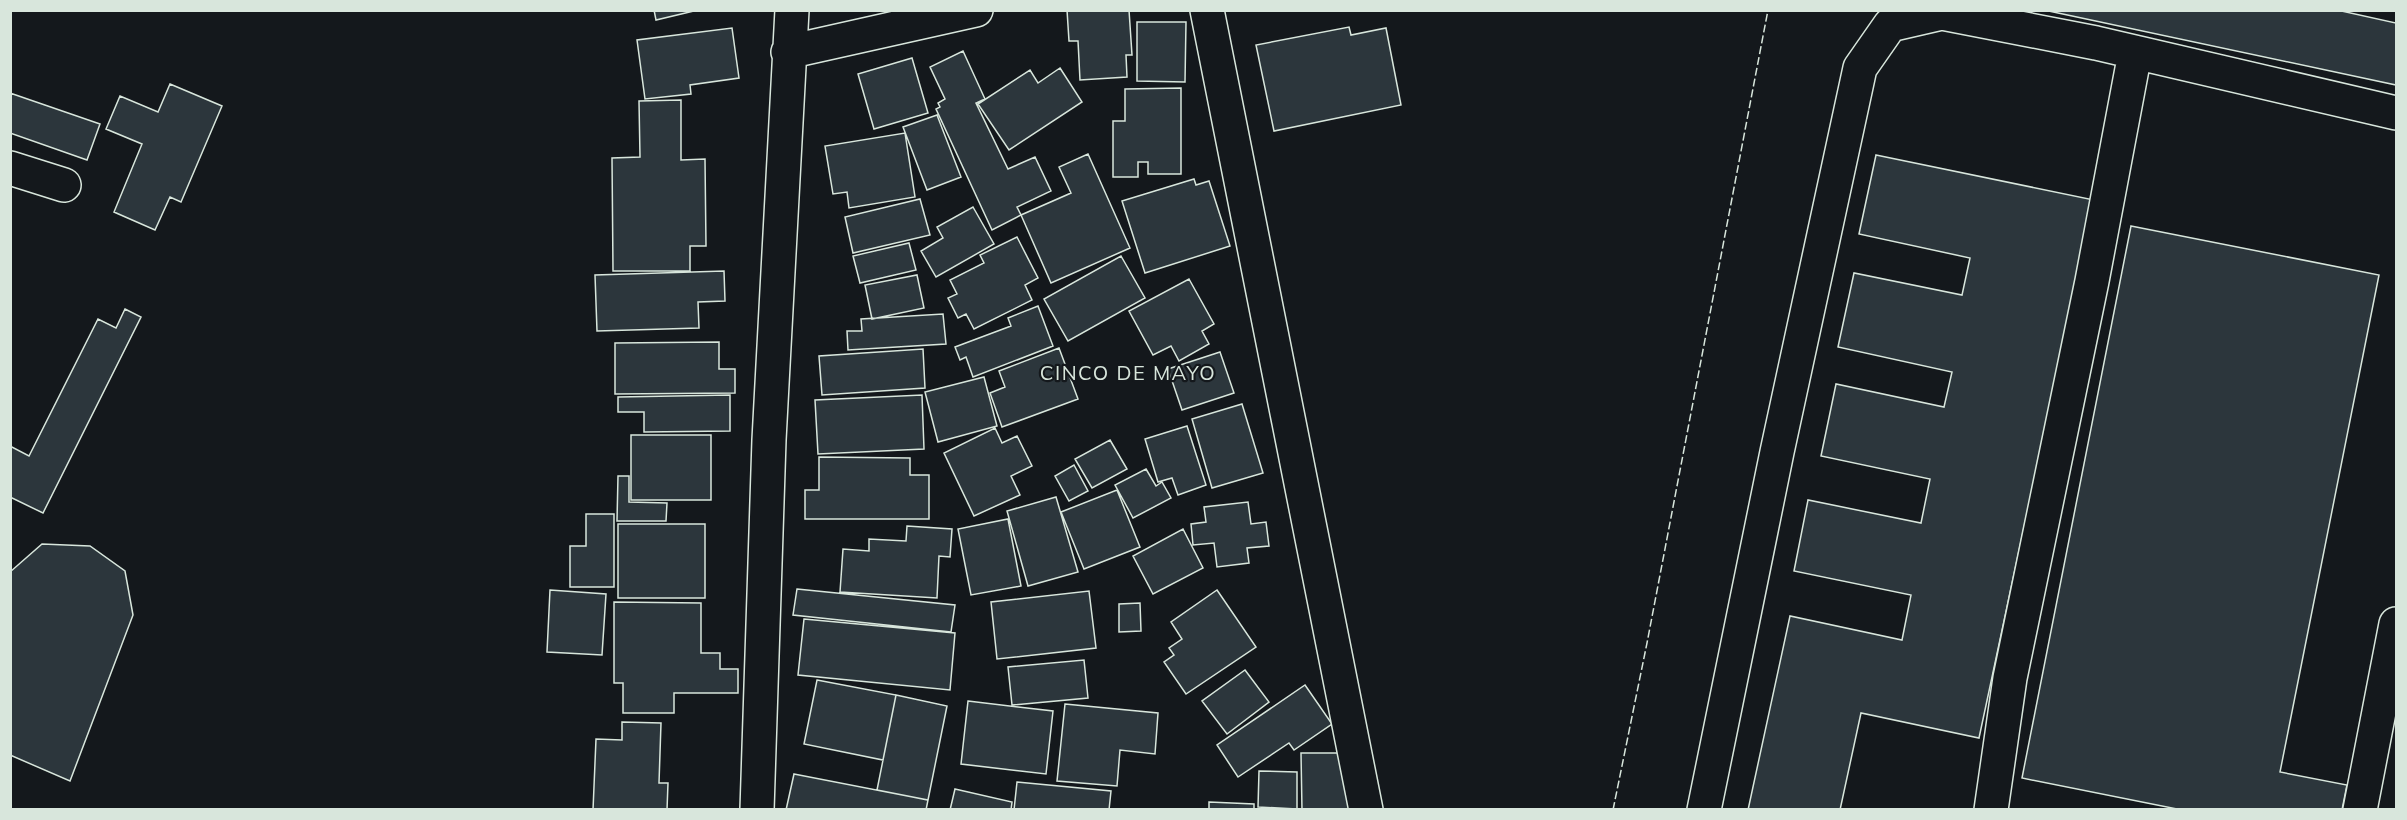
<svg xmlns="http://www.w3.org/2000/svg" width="2407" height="820" viewBox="0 0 2407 820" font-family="Mulish,sans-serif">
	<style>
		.building { fill: #2c363c; stroke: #d8e6dc; stroke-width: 1.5 }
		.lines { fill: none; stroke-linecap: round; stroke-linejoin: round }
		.minor-casing { stroke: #d8e6dc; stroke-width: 36 }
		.minor { stroke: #14181c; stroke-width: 33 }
		.fence { stroke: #d8e6dc; stroke-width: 1.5; stroke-dasharray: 8 3; stroke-linecap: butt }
		.labels { text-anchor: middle; stroke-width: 4.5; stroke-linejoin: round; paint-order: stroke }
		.neighbourhood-label { font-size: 20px; letter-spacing: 1.5px; fill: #d8e6dc; stroke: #14181c }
	</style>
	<rect width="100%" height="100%" fill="#14181c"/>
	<path class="building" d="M654,10H698L656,20Z
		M1067,10H1129L1132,55H1126L1127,77L1080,80L1078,41H1069Z
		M2044,10H2337L2396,23V85Z
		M1137,22H1186L1185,82L1137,81Z
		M1349,27L1351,35L1386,28L1401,105L1274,131L1256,45Z
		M732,28L739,78L690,85L691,94L645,99L637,40Z
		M963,51L985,99L976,103L1008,169L1035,157L1051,191L1017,207L1021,215L992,230L936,109L940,107L938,103L945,99L930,67Z
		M912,58L928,113L874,129L858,74Z
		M1060,68L1082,102L1009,150L978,104L1030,70L1038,83Z
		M170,84L222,106L181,202L170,197L155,230L114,212L142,144L106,129L120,96L158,112Z
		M1181,88V174H1148V162H1138V177H1113V121H1125V89Z
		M10,93L100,124L87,160L10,133Z
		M681,100V160L705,159L706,246H690V271H613L612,158L640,157L639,101Z
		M937,115L961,177L927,190L903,127Z
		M905,133L915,197L849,208L847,192L833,194L825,146Z
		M1088,154L1130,248L1051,283L1021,215L1071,193L1059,167Z
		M1876,155L2094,200L1979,738L1861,713L1840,810H1748L1790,616L1902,640L1911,595L1794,571L1808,500L1921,523L1930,479L1821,456L1836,384L1944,407L1952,372L1838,347L1854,273L1962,295L1970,258L1859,234Z
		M1194,179L1196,185L1209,181L1230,246L1145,273L1122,201Z
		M920,199L930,235L853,253L845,217Z
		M973,207L994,244L936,277L921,251L943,238L937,227Z
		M2131,226L2379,275L2280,772L2347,785L2342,810H2182L2022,778Z
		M1017,237L1038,278L1025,285L1032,300L974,329L966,314L958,318L948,298L957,294L950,280L984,263L980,255Z
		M909,243L916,270L860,283L853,256Z
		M1121,256L1145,298L1068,341L1044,299Z
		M724,271L725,301L698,302L699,328L597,331L595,275Z
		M917,275L924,308L872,319L865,285Z
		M1189,279L1214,324L1202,331L1209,344L1179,361L1171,346L1153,355L1129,311Z
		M1038,306L1053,346L973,377L966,357L960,360L955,347L1011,326L1008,318Z
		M125,309L141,317L43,513L10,497V446L29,456L98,319L116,328Z
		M943,314L946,344L848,350L847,331H862L861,319Z
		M719,342V369H735V393L615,394V343Z
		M1059,348L1078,399L1002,427L990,393L1005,387L999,371Z
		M923,349L925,388L822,395L819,356Z
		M1220,352L1234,393L1182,410L1168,369Z
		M984,377L997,426L938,442L925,392Z
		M730,395V431L644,432V412H618V397Z
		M922,395L924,449L818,454L815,400Z
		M1242,404L1263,473L1212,488L1192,419Z
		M1187,426L1206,485L1178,495L1172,478L1158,482L1145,439Z
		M995,428L1002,443L1017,436L1032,466L1011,476L1020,495L974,516L944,453Z
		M631,435H711V500H631Z
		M1110,440L1127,469L1092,488L1075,459Z
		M819,457L910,458V475H929V519H805V490H819Z
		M1074,465L1088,491L1069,501L1055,476Z
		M1146,469L1156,486L1162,482L1171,498L1133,518L1115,485Z
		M618,476H629V502L667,503L666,521H617Z
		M1117,490L1140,547L1084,569L1061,512Z
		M1056,497L1078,572L1028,586L1007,511Z
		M1248,502L1251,524L1266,522L1269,546L1247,548L1249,563L1217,567L1214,543L1193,545L1191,524L1206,522L1204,507Z
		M586,514H614V587H570V546H586Z
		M1008,519L1021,586L971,595L958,529Z
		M618,524H705V598H618Z
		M907,526L952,529L950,557L939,556L937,598L840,592L843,549L869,551V539L906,541Z
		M1183,529L1203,568L1153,594L1133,556Z
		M42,544L90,546L125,571L133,615L70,781L10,755V572Z
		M797,589L955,605L951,632L793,615Z
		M550,590L606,594L602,655L547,652Z
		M1217,590L1256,647L1186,694L1164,662L1174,655L1169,648L1182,639L1171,622Z
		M1089,591L1096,648L997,659L991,602Z
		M614,602L701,603V653H720V669H738V693H674V713H623V683H614Z
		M1140,603L1141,631L1119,632V604Z
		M804,619L955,633L950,690L798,675Z
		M1084,660L1088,698L1012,705L1008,667Z
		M1245,670L1269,702L1227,734L1202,701Z
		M817,680L896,695L883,760L804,744Z
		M1305,685L1332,724L1294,750L1289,743L1238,777L1217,745Z
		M896,695L947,706L928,800L877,790Z
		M968,701L1053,711L1046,774L961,764Z
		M1065,704L1158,713L1155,754L1120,750L1117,786L1057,781Z
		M622,722L661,723L659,783H668L667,810H593L596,739L622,740Z
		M1301,753H1348L1349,810H1302Z
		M1259,771L1297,772V809L1258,807Z
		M794,774L928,800L926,810H786Z
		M1017,782L1111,791L1109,810H1014Z
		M955,789L1012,802L1011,810H950Z
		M1209,802L1254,804V810H1209Z"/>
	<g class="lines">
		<g class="minor-casing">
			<path id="minor" d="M1207,10L1366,810
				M788,52L976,10
				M10,168L64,185
				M757,810L769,440L792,10
				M1704,810L1777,452L1860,68L1890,25L1942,13L2096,43L2396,113
				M1991,810L2010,678L2092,281L2135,53
				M2360,810L2396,624"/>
		</g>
		<use href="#minor" class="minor"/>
		<path class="fence" d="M1613,810L1647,643L1768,10"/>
	</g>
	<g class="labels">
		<g class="neighbourhood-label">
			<text x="1128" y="380">CINCO DE MAYO</text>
		</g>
	</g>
	<rect width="2407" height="820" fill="none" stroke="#d8e6dc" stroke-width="24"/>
</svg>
